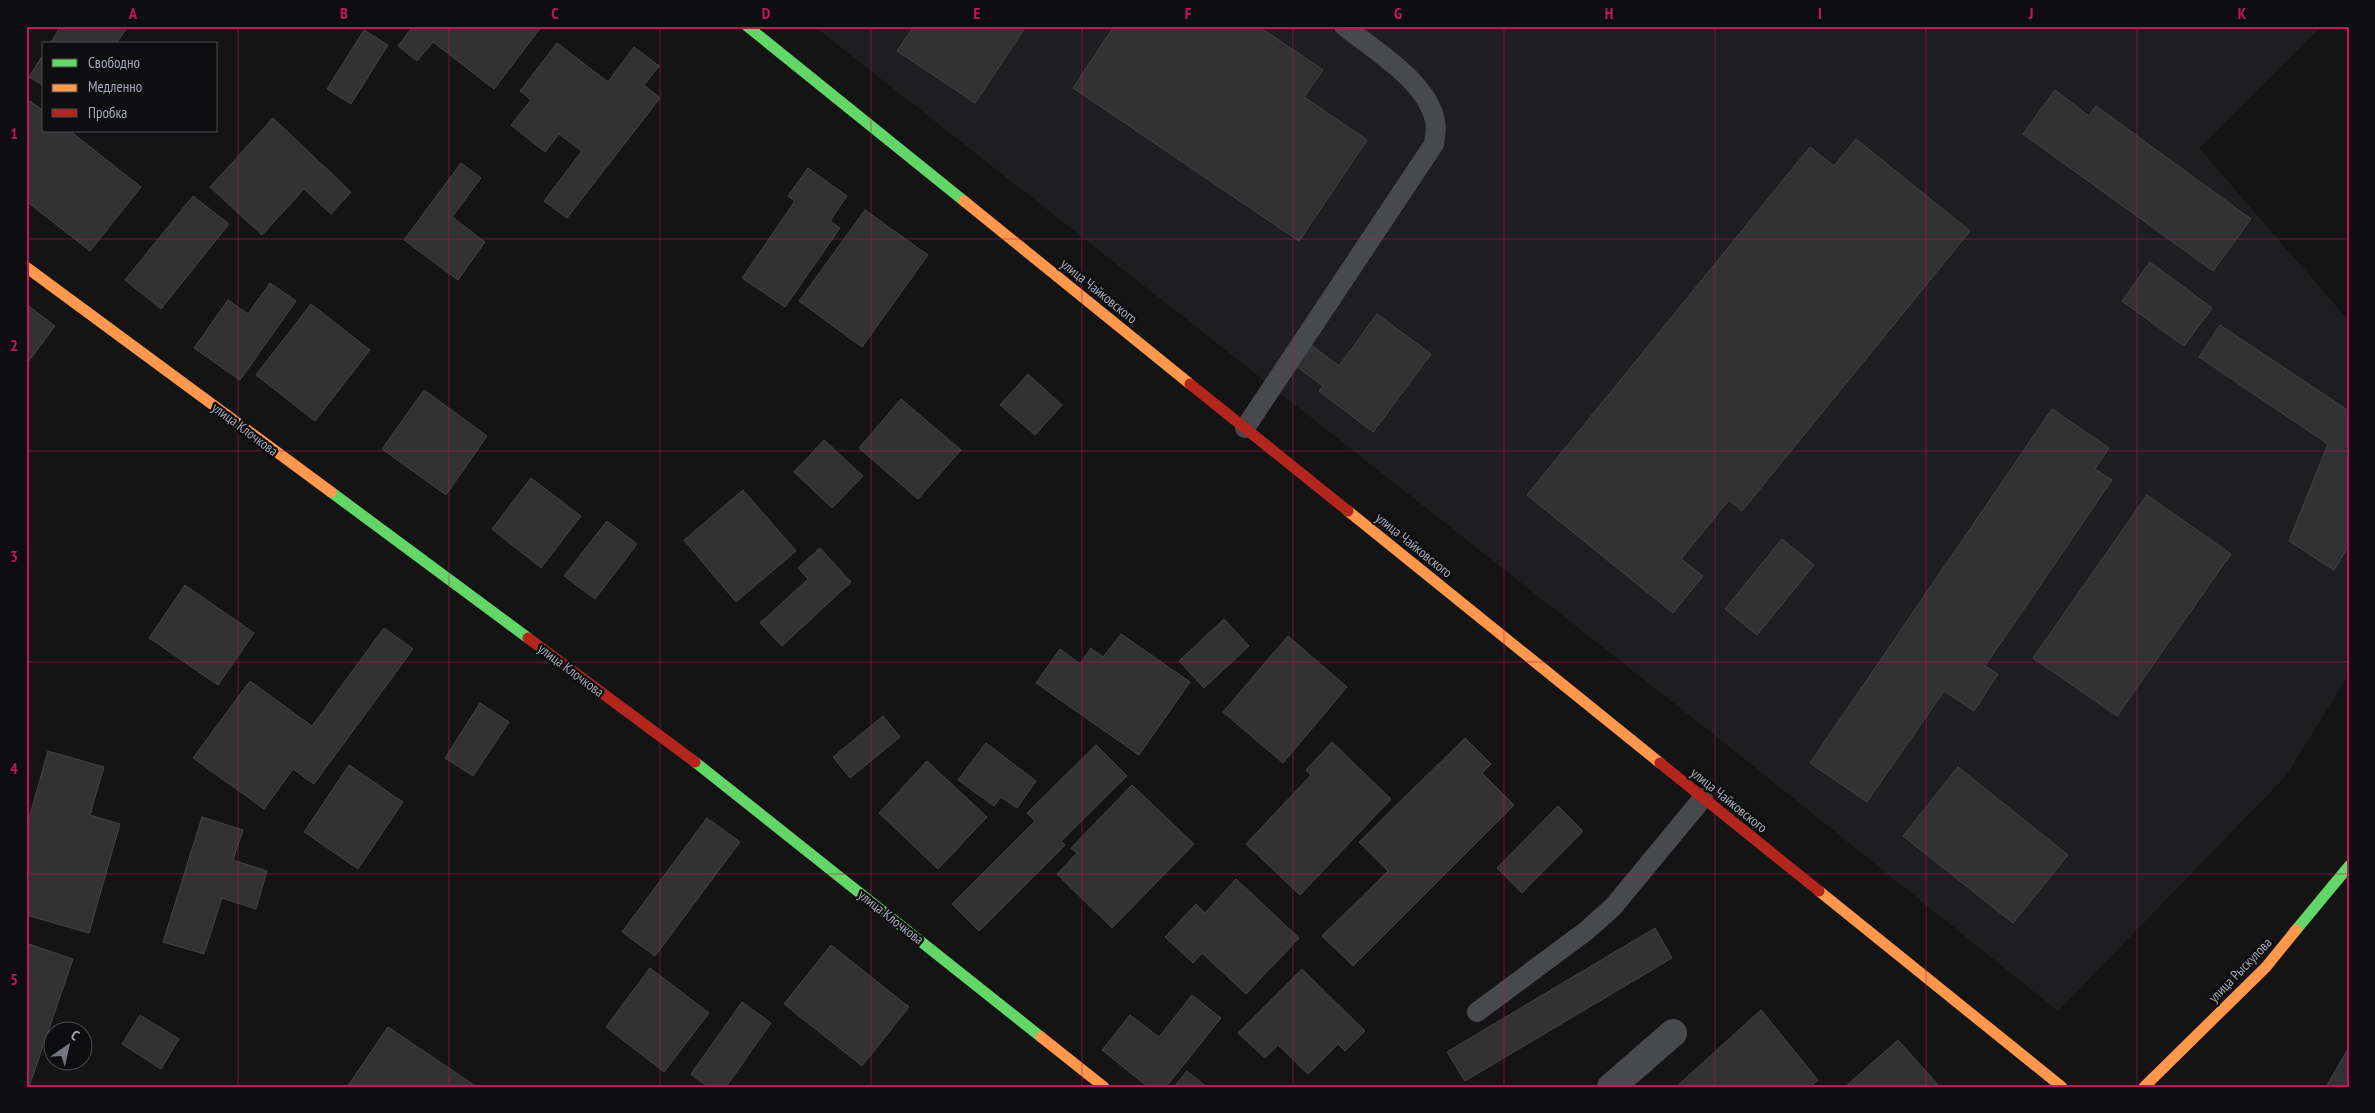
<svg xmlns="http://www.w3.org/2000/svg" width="2375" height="1113" viewBox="0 0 2375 1113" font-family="'PT Sans Narrow',sans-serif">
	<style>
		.built { fill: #1e1e20 }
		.building { fill: #323233; stroke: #424448 }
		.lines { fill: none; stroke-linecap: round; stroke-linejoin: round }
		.lane { stroke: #48494d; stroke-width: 20 }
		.street { stroke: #48494d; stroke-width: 28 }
		.fast { stroke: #63d668; stroke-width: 11 }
		.slow { stroke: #ff974d; stroke-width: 11 }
		.jam { stroke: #b3261e; stroke-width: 11 }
		.grid { fill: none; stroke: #c2185b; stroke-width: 1; stroke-opacity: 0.55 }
		.labels { text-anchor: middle; stroke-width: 4.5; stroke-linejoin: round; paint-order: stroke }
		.street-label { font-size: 14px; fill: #a4a9b6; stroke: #0e0e10 }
		.neatline { fill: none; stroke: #c2185b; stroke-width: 2 }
		.grid-label { font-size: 16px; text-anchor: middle; font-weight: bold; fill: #c2185b }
	</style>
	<rect width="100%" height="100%" fill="#141414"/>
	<path class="built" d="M814,26H2322L2199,148L2349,321V674L2286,776L2058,1011L1732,749Z"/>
	<path class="building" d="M61,26H128L116,44H50Z
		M413,26H542L494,89L433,42L417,61L398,46Z
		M914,26H1026L975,103L897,51Z
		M1114,26H1258L1323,70L1304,97L1367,140L1299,241L1073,88Z
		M364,30L388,45L351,104L327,89Z
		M557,43L608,82L634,47L659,66L644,85L660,98L567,218L544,201L582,151L559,134L545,152L511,125L531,100L520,91Z
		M44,53V86L29,77Z
		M2055,90L2089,116L2096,106L2251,219L2213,271L2023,134Z
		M30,101L44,111V131H70L141,187L90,251L26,201V106Z
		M273,118L351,192L331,214L304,189L262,235L210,187Z
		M1856,139L1970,231L1742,511L1729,500L1681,559L1703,576L1673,613L1527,495L1810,147L1834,166Z
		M461,163L481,178L452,217L485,242L458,280L404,240Z
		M808,168L847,196L830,221L840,228L785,307L742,278L795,201L788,196Z
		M193,196L229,224L161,309L125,280Z
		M865,210L928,255L862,347L799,301Z
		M2150,262L2212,308L2184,346L2122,301Z
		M270,283L296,301L240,380L194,348L228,300L248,314Z
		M26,304L55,326L26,365Z
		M311,304L370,350L315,421L256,375Z
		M1377,314L1431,354L1373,432L1319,391L1323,386L1296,366L1311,345L1339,366Z
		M2220,325L2349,411V545L2334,570L2289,541L2328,444L2199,357Z
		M1028,374L1062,405L1035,435L1000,405Z
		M424,390L487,436L446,495L382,449Z
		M901,399L961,450L918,499L859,448Z
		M2052,409L2109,448L2095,469L2112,480L1985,666L1998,674L1974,711L1944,691L1867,802L1810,763Z
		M824,440L863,476L832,508L794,472Z
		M531,478L581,516L541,568L492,529Z
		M743,490L796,551L736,602L684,540Z
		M2147,495L2231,554L2117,716L2033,658Z
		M607,521L637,544L595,599L564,576Z
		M1782,539L1814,565L1757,635L1725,609Z
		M820,548L851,582L782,646L760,623L808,579L798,568Z
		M185,585L254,633L218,685L149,638Z
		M1224,619L1249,646L1204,688L1179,661Z
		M384,628L413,649L314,784L293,769L264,809L193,758L250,681L312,726Z
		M1121,634L1190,682L1139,755L1036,683L1060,649L1080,664L1091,648L1103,657Z
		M1288,636L1347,687L1283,763L1223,712Z
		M480,703L509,722L473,776L445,758Z
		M883,716L900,737L850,778L833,757Z
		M1465,738L1491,764L1482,773L1514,805L1353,966L1322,936L1388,871L1359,842Z
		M1332,742L1391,799L1300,895L1246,844L1311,775L1306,770Z
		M986,743L1036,781L1017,808L1001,797L994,806L958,780Z
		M1096,745L1127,776L1061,841L1065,845L979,931L952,904L1035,821L1027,813Z
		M48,751L104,767L90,815L120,824L89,933L26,915V829Z
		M927,761L987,817L938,869L879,813Z
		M349,765L403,802L358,869L304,832Z
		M1958,767L2068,855L2013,923L1903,836Z
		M1132,785L1194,844L1112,928L1057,874L1077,853L1071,848Z
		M1558,806L1583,831L1522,893L1497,868Z
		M202,817L243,830L233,860L267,871L256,909L222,898L204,954L163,942Z
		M707,818L740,842L655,956L622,932Z
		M1236,879L1299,938L1246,994L1202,953L1193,963L1165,937L1196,904L1205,913Z
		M1655,928L1672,958L1465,1081L1447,1052Z
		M26,943L73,959L29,1087H26Z
		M831,945L909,1007L862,1066L784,1004Z
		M650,968L709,1013L664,1072L606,1027Z
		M1302,969L1365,1031L1345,1051L1338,1044L1308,1074L1278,1045L1265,1058L1238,1033Z
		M1192,995L1221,1018L1166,1087H1148L1102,1050L1130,1015L1159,1037Z
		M742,1002L771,1023L726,1087H708L691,1074Z
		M1761,1010L1818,1080L1810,1087H1676Z
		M140,1015L179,1039L161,1069L122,1044Z
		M388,1027L477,1087H347Z
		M1898,1040L1940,1087H1845Z
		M2348,1049L2349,1087H2326Z
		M1187,1071L1207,1087H1174Z"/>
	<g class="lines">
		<path class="lane" d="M1245,428L1434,144C1435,137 1437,128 1435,121C1427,81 1375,51 1344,26
			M1477,1012L1586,931L1613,907L1703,798"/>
		<path class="street" d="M1611,1087L1673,1033"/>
		<path class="fast" d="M747,26L964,201
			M331,492L528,638
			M695,762L1041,1037
			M2296,930L2349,866"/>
		<path class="slow" d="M964,201L1190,384
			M26,267L331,492
			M1348,511L1660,763
			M1819,891L2062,1087
			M1041,1037L1104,1087
			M2144,1087L2266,967L2296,930"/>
		<path class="jam" d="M1190,384L1348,511
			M528,638L695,762
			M1660,763L1819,891"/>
	</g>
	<path class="grid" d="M238,26V1087M449,26V1087M660,26V1087M871,26V1087M1082,26V1087M1293,26V1087M1504,26V1087M1715,26V1087M1926,26V1087M2137,26V1087M26,239H2349M26,451H2349M26,662H2349M26,874H2349"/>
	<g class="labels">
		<g class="street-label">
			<text transform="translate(1099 291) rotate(39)" y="5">улица Чайковского</text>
			<text transform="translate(245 429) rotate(37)" y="5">улица Клочкова</text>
			<text transform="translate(1414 545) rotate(39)" y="5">улица Чайковского</text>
			<text transform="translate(571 670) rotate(37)" y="5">улица Клочкова</text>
			<text transform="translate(1729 800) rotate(39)" y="5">улица Чайковского</text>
			<text transform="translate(891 917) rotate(38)" y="5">улица Клочкова</text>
			<text transform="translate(2240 970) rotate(-46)" y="5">улица Рыскулова</text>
		</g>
	</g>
	<rect width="2375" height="1113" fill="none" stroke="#0e0e10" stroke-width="55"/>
	<rect x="42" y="42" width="175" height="90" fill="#0e0e10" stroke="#4a4c52"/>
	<rect x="52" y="59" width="25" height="8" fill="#63d668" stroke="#4a4c52"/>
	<text x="88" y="68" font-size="15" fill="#a4a9b6">Свободно</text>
	<rect x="52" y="84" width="25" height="8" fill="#ff974d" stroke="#4a4c52"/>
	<text x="88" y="92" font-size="15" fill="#a4a9b6">Медленно</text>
	<rect x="52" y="109" width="25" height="8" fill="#b3261e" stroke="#4a4c52"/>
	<text x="88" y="118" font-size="15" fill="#a4a9b6">Пробка</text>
	<g transform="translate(68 1046) rotate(34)"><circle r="24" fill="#0e0e10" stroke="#4a4c52"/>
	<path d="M0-4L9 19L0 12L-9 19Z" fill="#72757d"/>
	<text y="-8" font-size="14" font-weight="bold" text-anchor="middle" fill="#a4a9b6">С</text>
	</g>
	<rect x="28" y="28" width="2320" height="1058" class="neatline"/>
	<g class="grid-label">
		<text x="133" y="19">A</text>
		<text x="344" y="19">B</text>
		<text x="555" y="19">C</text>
		<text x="766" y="19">D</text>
		<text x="977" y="19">E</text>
		<text x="1188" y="19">F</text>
		<text x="1398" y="19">G</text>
		<text x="1609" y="19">H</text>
		<text x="1820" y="19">I</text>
		<text x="2031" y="19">J</text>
		<text x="2242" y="19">K</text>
		<text x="14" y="139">1</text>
		<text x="14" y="351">2</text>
		<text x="14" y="562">3</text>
		<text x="14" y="774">4</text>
		<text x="14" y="985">5</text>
	</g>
</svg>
